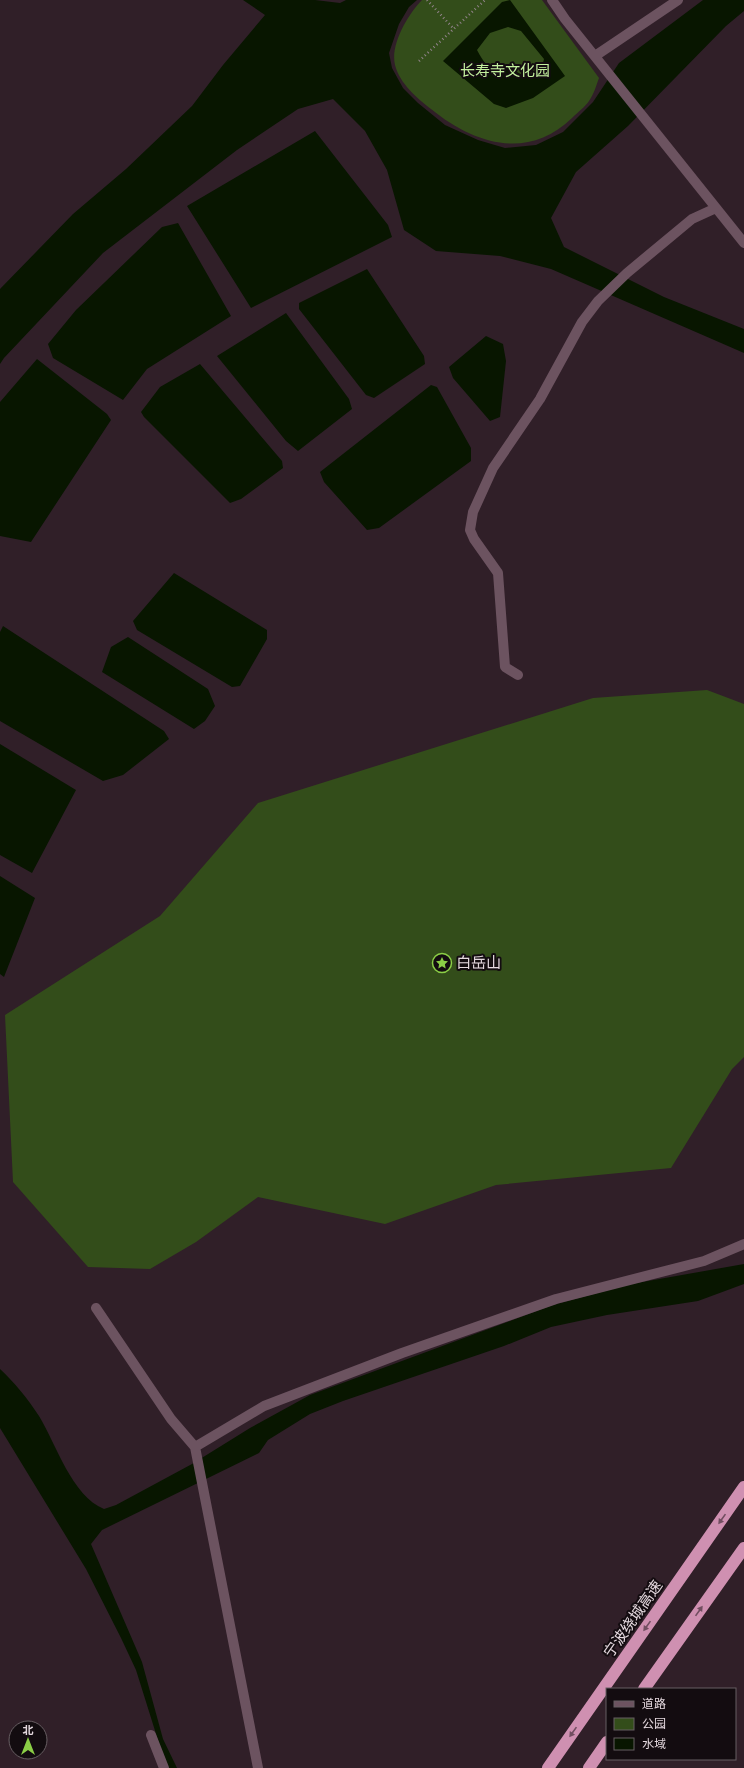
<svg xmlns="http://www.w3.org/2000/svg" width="744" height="1768" viewBox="0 0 744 1768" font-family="Commissioner,'Noto Sans SC',sans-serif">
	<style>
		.green { fill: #334d1a }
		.water { fill: #081600; fill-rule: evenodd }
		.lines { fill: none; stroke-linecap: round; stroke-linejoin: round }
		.path { stroke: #92848b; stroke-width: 2.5; stroke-dasharray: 1 3; stroke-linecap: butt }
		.minor { stroke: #6c5360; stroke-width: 10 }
		.motorway { stroke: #cf90b1; stroke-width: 12 }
		.oneway { fill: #714e60 }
		.labels { text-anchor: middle; stroke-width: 4; stroke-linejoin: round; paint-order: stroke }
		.park-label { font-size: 15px; fill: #c3f09e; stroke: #130c10 }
		.poi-label { font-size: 15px; fill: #e4d8de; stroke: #130c10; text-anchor: start }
		.street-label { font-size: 15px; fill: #e4d8de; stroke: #130c10 }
	</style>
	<rect width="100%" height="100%" fill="#301f28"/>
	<path class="green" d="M422,0H542L599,78C596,86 594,94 589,101C585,107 578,112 572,118C528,161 474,144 431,109C417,98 400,84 395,65C390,45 408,14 422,0Z
		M707,690L744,704V1057L732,1069L671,1168L496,1185L385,1224L258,1197L196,1242L150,1269L88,1267L13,1182L5,1015L160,916L258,803L593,698Z"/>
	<path class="water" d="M243,0H315L340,3L346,0H417L409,7L399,24L389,53L392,68L403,88L418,103L445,125L478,140L505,148L536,145L563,132L593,102L619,63L703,0H744V11L726,26L628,126L576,172L551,218L564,247L664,297L744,329V353L551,269L500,256L436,251L404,230L387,170L365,131L333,99L298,109L237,150L103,253L4,358L0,364V289L73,214L126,169L192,106L223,65L265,15Z
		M510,0L565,76L533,98L506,108L494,104L443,61L502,2ZM508,27L521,31L544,59L542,67L537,75L524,76L510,68C491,74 485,65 477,50L490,33Z
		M315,131L388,225L392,237L251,308L187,206Z
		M178,223L231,316L147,369L123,400L53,358L48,344L76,310L162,227Z
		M367,269L424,356L425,364L374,398L366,395L299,309V303Z
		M286,313L349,399L352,409L298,451L286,441L217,356Z
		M486,336L503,344L506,361L500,417L490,421L453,378L449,367Z
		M37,359L107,414L111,420L31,542L0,536V402Z
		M200,364L282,461L283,468L241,499L230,503L144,417L141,412L160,387Z
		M431,385L437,387L471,448V461L379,528L367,530L324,482L320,472Z
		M174,573L267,630V639L240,686L232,687L137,630L133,621Z
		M3,626L164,731L169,739L123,775L103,781L0,721V632Z
		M128,637L208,689L215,706L205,721L194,729L102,672L111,647Z
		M0,744L76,790L32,873L0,855Z
		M0,876L35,898L4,977L0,974Z
		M744,1264V1284L698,1301L607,1315L551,1327L504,1346L343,1401L310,1414L268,1440L259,1453L102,1530L91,1544L142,1662L163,1739L177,1768H168L162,1753L136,1670L121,1638L86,1569L0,1428V1369C14,1382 28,1399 39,1416C56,1444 72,1496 104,1509L116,1505L192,1464L250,1428L310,1395L553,1305L631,1284Z"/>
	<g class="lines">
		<path class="path" d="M427,0L454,29
			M419,61L485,0"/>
		<path class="minor" d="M552,0L565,19L744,243
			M595,56L678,0
			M518,675L505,667L498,573L474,539L470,530L473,512L493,468L540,399L582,322L598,301L627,273L692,219L716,208
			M96,1308L171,1419L195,1447L258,1768
			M195,1447L264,1406L402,1353L556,1299L704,1261L744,1244
			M151,1735L164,1768"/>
		<path class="motorway" d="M644,1689L744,1548
			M548,1768L744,1487
			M589,1768L607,1742"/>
	</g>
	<defs><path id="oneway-solid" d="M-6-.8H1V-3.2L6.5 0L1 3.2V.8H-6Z"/></defs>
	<g class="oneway">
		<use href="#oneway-solid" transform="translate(722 1519) rotate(125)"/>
		<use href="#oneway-solid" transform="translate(699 1611) rotate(-55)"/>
		<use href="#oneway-solid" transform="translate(647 1626) rotate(125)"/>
		<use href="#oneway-solid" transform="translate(573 1732) rotate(125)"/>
	</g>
	<defs>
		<g id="sight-ring" transform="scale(1)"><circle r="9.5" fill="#130c10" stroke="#8bce46" stroke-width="1.5"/><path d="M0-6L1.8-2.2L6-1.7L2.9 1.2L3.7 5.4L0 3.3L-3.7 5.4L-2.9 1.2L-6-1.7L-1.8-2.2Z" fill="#8bce46"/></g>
	</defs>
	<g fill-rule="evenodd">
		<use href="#sight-ring" x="442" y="963"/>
	</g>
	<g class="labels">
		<g class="park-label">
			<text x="505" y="76">长寿寺文化园</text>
		</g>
		<g class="poi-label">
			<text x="456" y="968">白岳山</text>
		</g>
		<g class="street-label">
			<text transform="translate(633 1619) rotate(-55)" y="5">宁波绕城高速</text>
		</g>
	</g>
	<rect x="606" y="1688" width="130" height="72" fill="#130c10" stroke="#675e62"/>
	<rect x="614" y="1701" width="20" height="6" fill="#6c5360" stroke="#675e62"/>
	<text x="642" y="1708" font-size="12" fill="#e4d8de">道路</text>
	<rect x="614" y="1718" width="20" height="12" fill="#334d1a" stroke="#675e62"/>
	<text x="642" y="1728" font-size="12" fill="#e4d8de">公园</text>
	<rect x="614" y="1738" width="20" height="12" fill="#081600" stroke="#675e62"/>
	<text x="642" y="1748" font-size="12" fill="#e4d8de">水域</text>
	<g transform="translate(28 1740)"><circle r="19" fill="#130c10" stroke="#675e62"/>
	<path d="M0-3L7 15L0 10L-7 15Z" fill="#8bce46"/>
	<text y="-6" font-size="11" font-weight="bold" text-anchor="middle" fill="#e4d8de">北</text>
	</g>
</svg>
